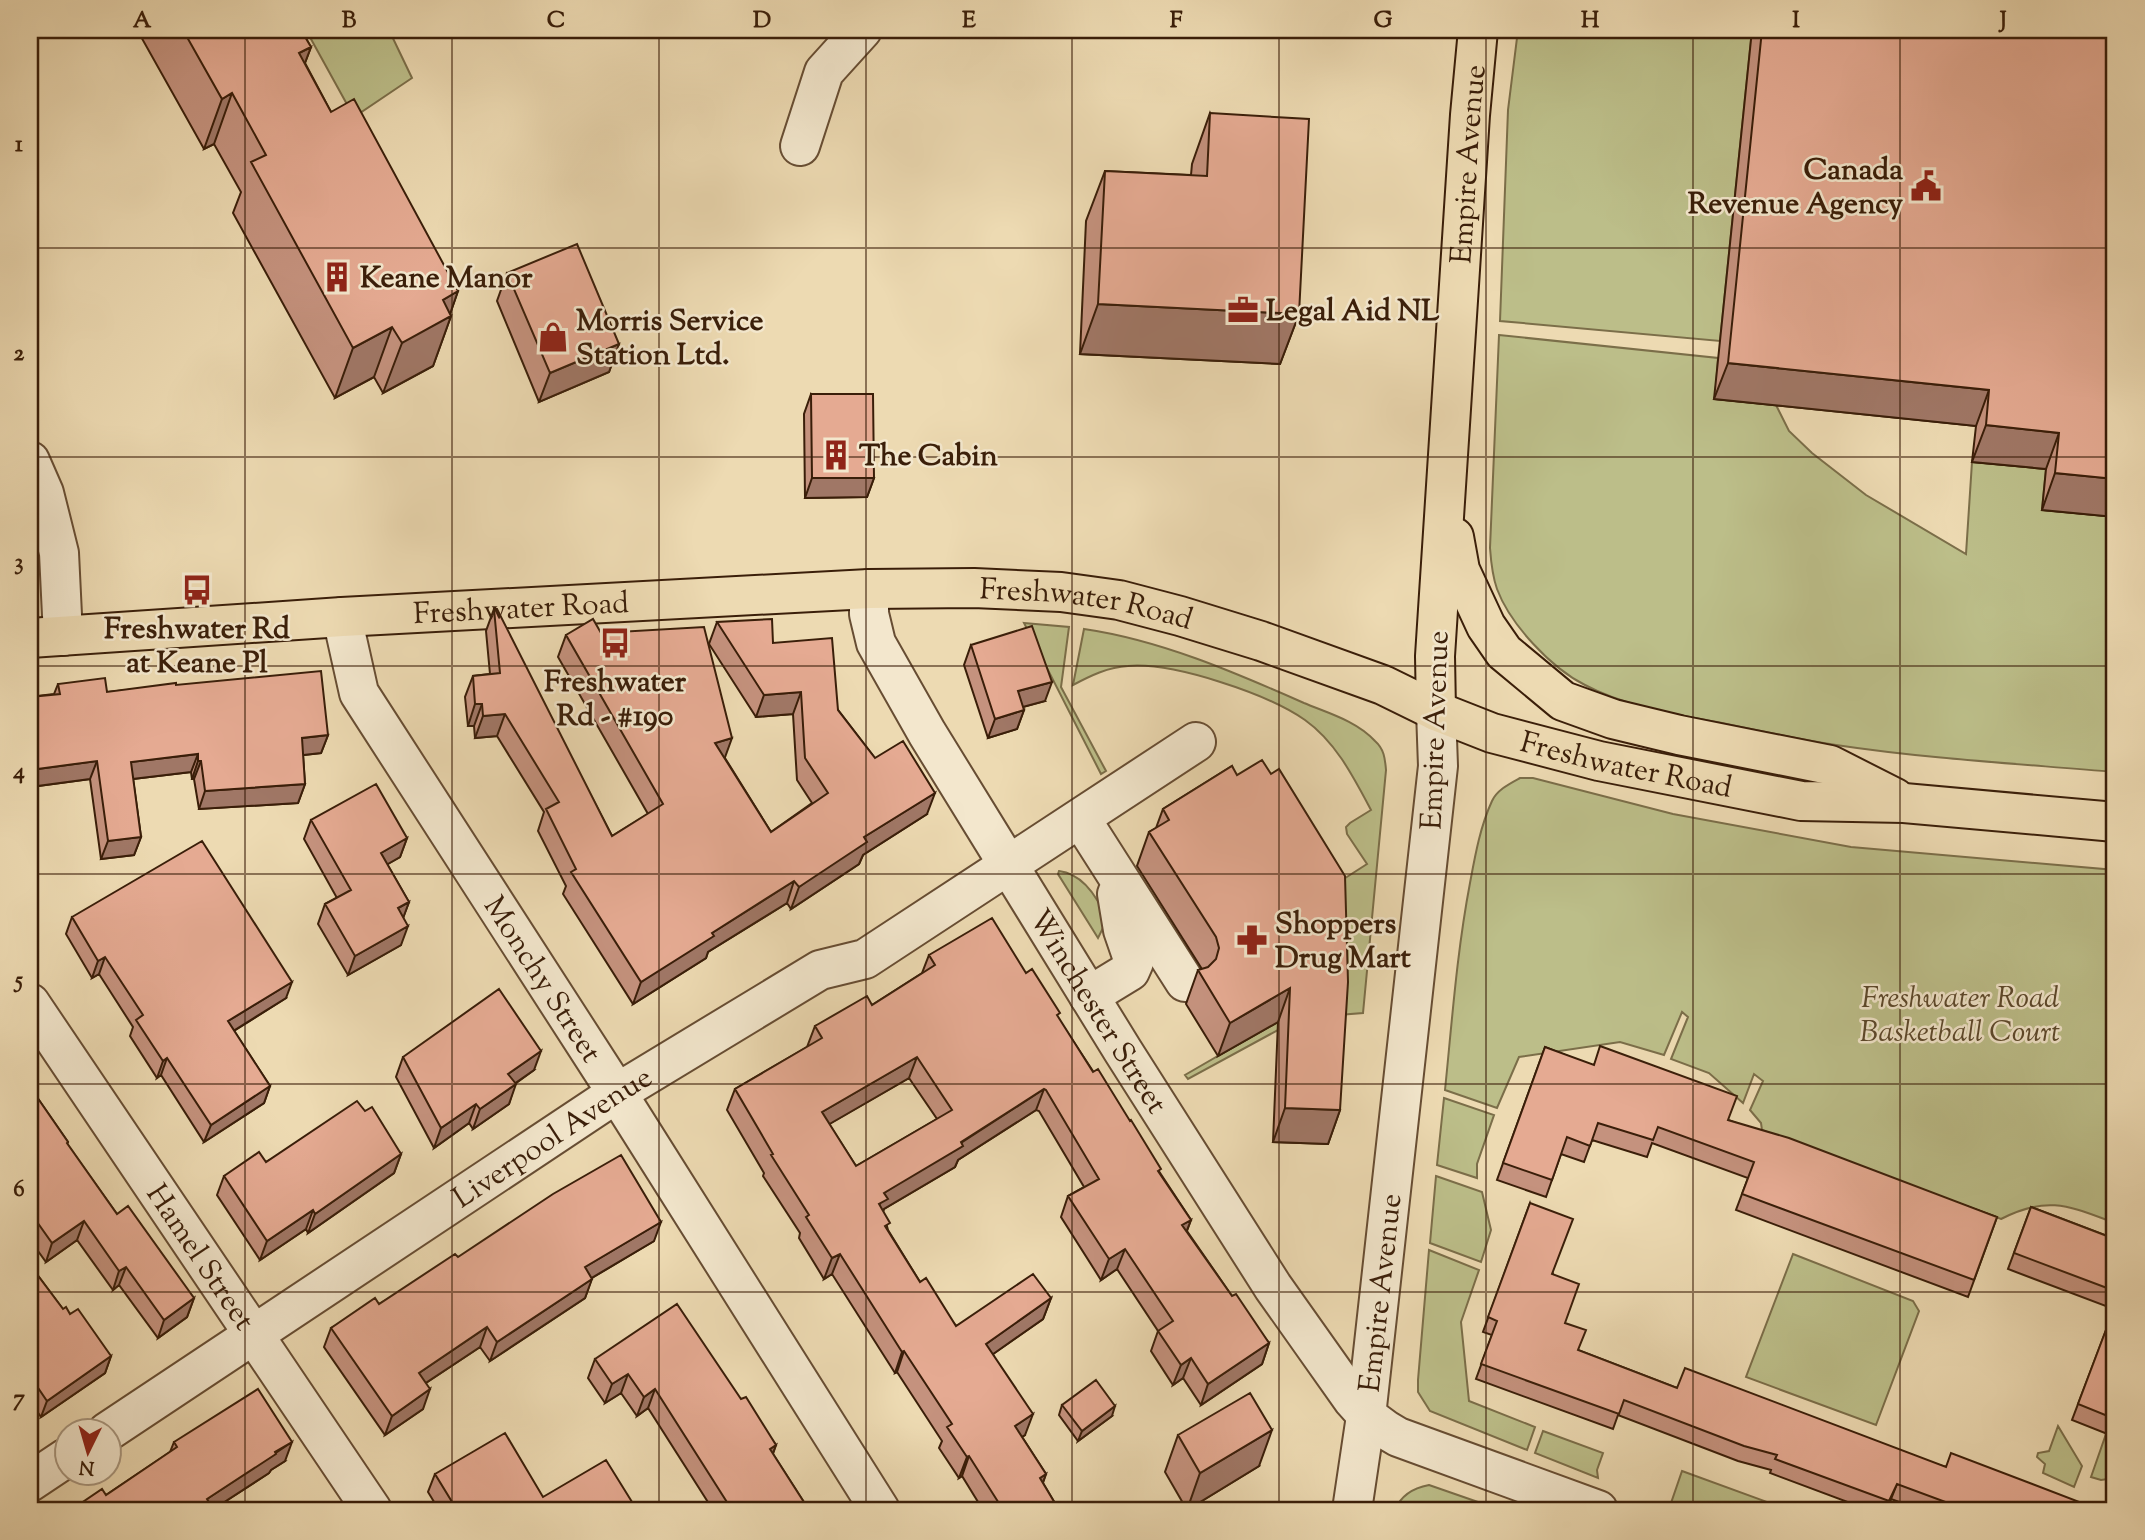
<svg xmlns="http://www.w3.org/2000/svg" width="2145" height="1540" viewBox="0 0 2145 1540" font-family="'Sorts Mill Goudy',serif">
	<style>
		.green { fill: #bcbe89; stroke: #7b6e49; stroke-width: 2 }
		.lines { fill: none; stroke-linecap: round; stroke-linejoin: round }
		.minor-casing { stroke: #674d33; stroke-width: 42 }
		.major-casing { stroke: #3a1e09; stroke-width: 42 }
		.minor { stroke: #f3e7cd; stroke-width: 38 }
		.major { stroke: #eddab2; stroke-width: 38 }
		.wall { fill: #c5927e; stroke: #3a1e09; stroke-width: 2; fill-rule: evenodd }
		.shaded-wall { fill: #a07766; stroke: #3a1e09; stroke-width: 2 }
		.building { fill: #e5aa92; stroke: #3a1e09; stroke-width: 2; fill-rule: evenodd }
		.grid { fill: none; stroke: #3a1e09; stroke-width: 2; stroke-opacity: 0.55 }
		.labels { text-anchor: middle; stroke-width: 5; stroke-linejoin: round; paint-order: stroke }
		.street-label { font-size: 30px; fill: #3a1e09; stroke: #f3e7cd }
		.poi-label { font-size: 30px; font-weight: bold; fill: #3a1e09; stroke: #f3e7cd; text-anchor: start }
		.park-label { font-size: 30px; font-style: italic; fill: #5a4629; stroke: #f3e7cd }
		.neatline { fill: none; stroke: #3a1e09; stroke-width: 2.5 }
		.grid-label { font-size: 23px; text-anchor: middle; font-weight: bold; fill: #3a1e09 }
	</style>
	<rect width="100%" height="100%" fill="#eddab2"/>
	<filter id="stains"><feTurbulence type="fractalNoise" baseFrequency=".00286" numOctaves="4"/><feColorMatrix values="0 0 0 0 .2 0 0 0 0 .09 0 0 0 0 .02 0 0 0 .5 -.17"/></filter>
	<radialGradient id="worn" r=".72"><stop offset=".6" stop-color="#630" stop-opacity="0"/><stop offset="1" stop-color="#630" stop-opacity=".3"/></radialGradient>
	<path class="green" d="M306,30H389L412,78L354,117Z
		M1518,30H1752L1720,341L1500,321L1508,110Z
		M1499,335L1718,358L1715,399L1776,405L1789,431L1812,453L1866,495L1966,554L1972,462L2046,469L2042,510L2115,517V772C2022,764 1929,759 1836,745C1798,739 1760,731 1722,723C1676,714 1626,707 1585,685C1551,668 1510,624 1497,589C1492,575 1491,562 1490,548Z
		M1024,623L1069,627L1061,687L1106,771L1101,774Z
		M1084,629C1160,640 1234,672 1304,703C1328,713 1357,721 1375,741C1384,749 1385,758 1386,770L1363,1013L1300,1018L1188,1079L1185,1075L1335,988L1339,882L1367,864L1347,834L1346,827L1350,823L1371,810C1354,778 1336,742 1305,720C1268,694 1173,662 1128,666C1108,667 1090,676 1073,685Z
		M1520,778H1533L1673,814L1851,847L2115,870V1223C2069,1206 2048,1195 2001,1219L1762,1130L1761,1123L1750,1110L1763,1081L1754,1074L1743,1103L1709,1073L1671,1059L1688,1017L1682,1012L1664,1055L1620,1042L1519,1057L1497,1108L1445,1090C1452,1021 1457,951 1470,883C1475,856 1480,827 1492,801C1497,790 1509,784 1520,778Z
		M1059,871C1084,874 1098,898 1107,920L1098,938L1058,874Z
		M1444,1098L1494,1115L1477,1164V1178L1437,1165Z
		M1436,1176L1482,1192L1491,1230L1481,1262L1430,1243Z
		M1429,1250L1479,1270L1461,1322L1469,1401L1535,1427L1527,1450L1430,1411L1418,1392V1380Z
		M1793,1254L1913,1301L1919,1311L1876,1425L1746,1377Z
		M2058,1426L2082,1466L2074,1487L2043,1473L2045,1464L2037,1457L2038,1453L2049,1451Z
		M1543,1431L1603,1453L1597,1470L1598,1478L1535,1453Z
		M2106,1434L2115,1437V1478L2101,1480L2091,1477Z
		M1682,1471L1789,1510H1680L1670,1506Z
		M1429,1485L1501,1510H1395C1401,1495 1413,1488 1429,1485Z"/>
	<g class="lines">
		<g class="minor-casing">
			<g id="minor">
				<path d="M800,146L824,72L862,30"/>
				<path d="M30,461L44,493L59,553L63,636"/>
				<path id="s1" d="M869,589V614L876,643L927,733L1123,1051L1273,1287L1353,1400C1366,1416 1379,1427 1398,1437L1598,1510"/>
				<path id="s2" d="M342,617L359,693L617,1093L880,1510"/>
				<path d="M1081,819L1185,982"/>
				<path d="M1089,996L1130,971L1134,962L1123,930L1117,894"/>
				<path id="s3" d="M30,1003L372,1510"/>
				<path id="s4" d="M107,1432L617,1093L820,970L865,959L1196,742"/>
				<path d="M30,1482L66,1458"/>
				<path id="s5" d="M1352,1510L1366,1416L1438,766L1436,711"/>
			</g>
		</g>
		<g class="major-casing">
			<g id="major">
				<path d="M1454,537L1460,570L1486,626L1504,652L1563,701L1613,719L1679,735L1830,765L1895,798"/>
				<path id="s6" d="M30,638L342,617L869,589L974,588L1061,592L1119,600L1180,616L1261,641L1383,685L1436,711L1492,733L1599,761L1801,801L1904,803L2115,822"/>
				<path id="s7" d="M1436,711L1435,656L1470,115L1478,30"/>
			</g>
		</g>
		<use href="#minor" class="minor"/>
		<use href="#major" class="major"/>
	</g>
	<path class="wall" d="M142,30H301L311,47L305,63L331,112L458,291L450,314L451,316L433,366L383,393L374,377L335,398L233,213L241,192L214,144L204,149L140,35Z
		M1752,30H2115V517L2042,510L2046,469L1972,462L1976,426L1714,399Z
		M1210,113L1299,314L1280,364L1080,354L1086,221L1105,171L1191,175L1192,164Z
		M507,273L619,344L609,372L539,402L497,301Z
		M811,394L874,478L867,497L805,498L804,414Z
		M494,609L612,836L648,814L558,657L566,635L601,633L725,758L771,832L812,803L797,780L793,714L756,717L709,644L717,622L773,643L838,710L875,758L927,814L863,855L859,864L791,909L787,903L708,952L706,958L633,1004L563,894L566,886L538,831L544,812L497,736L475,738L474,726H468L465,697L473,676L490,674L486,631Z
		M971,645L1045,701L1023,707L1024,710L1017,729L988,738L964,665Z
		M58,684L107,692L176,685L328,735L321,753L303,755L305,784L298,803L199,809L194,779H192L191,772L133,779L141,837L134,855L101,859L90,779L30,787V697L54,694Z
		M1232,766L1340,1110L1328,1144L1273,1142L1278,1022L1218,1056L1186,1004L1198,970L1202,969L1137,866L1149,832L1156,828L1163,809Z
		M311,820L407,838L400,857L387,864L409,902L403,918L401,945L348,975L318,924L325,904L337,898L304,839Z
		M72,917L286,998L234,1031L270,1086L264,1103L204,1142L161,1075L157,1078L130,1036L133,1027L99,974L92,978L66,934Z
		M929,955L1026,973L1058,1018L1191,1220L1187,1231L1232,1296L1269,1343L1262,1364L1201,1405L1183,1378L1173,1385L1151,1351L1158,1331L1117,1269L1101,1280L1061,1217L1068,1196L1084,1187L1039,1111L1036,1110L958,1160L955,1167L884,1209L883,1211L888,1230L920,1282L956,1326L1051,1298L1043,1319L993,1354L1025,1435L1022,1437L1046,1474L1043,1483L1059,1510H983L962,1476L959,1478L939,1448L942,1441L897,1372L895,1373L832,1274L824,1279L799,1238L800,1233L763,1176L764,1173L727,1110L735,1089L807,1047L815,1026L872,1005L922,973ZM909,1078L937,1119L856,1166L829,1124Z
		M1545,1047L1728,1120L1997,1217L1968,1297L1736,1210L1748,1178L1652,1143L1647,1157L1592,1140L1584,1162L1561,1154L1546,1197L1497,1180Z
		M403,1057L534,1070L515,1084L509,1104L473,1129L469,1123L434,1148L396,1077Z
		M30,1087L68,1142L67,1144L117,1214L194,1298L187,1317L158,1338L119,1285L113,1290L77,1240L46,1262L30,1240Z
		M365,1111L401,1154L394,1173L308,1233L306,1229L260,1260L217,1195L224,1176L266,1162Z
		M1530,1203L1553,1274L1565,1323L1578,1350L1677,1388L1946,1467L2079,1510H1922L1891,1499L1886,1510H1869L1770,1473L1771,1470L1738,1461L1618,1415L1613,1429L1476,1379L1492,1335L1483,1332Z
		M2031,1207L2115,1239V1437L2072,1420L2114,1309L2008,1269Z
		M654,1241L592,1278L585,1298L490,1361L480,1347L426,1383L423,1409L385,1435L324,1347L331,1328L379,1304L458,1257Z
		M30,1265L63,1309L70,1314L111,1356L105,1373L41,1417L30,1401Z
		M595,1359L741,1399L776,1445L773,1454L809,1510H713L648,1408L637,1416L621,1393L605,1403L588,1378Z
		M1062,1405L1112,1416L1078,1441L1059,1415Z
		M1178,1435L1259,1466L1187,1510L1165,1472Z
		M174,1442L285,1461L271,1470L269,1473L212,1510H71L106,1495L170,1452Z
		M435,1474L543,1497L637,1510H439L428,1492Z"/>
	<path class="shaded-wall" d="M311,47L292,97L299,53Z
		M232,93L214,144L204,149L222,99Z
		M458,291L449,317L451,316L433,366L383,393L402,343L443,300Z
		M1098,304L1299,314L1280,364L1080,354Z
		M392,327L374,377L335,398L353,348Z
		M619,344L609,372L539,402L550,373Z
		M1728,363L1989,390L1976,426L1714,399Z
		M1986,425L2059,433L2046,469L1972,462Z
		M2055,473L2115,479V517L2042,510Z
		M812,478H874L867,497L805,498Z
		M1052,682L1045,701L1011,710L1018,691Z
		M801,692L793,714L756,717L764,695Z
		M475,704H482L474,726H468Z
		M1024,710L1017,729L988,738L995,719Z
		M505,714L497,736L475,738L483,716Z
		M328,735L321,753L295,756L302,738Z
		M732,738L724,760L715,743Z
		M198,754L191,772L124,780L131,762Z
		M97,761L90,779L30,787V770Z
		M198,761H201L194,779H192Z
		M305,784L298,803L199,809L205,791Z
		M935,793L927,814L863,855L859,864L791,909L799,887L864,837Z
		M141,837L134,855L101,859L108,841Z
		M407,838L400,857L374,872L381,853Z
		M794,881L787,903L708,952L706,958L633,1004L641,982L712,933Z
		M409,902L402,921L398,908Z
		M408,926L401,945L348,975L355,956Z
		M105,957L99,974L92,978L98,961Z
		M292,982L286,998L222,1038L228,1021Z
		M1290,988L1278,1022L1218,1056L1230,1023Z
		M541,1051L534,1070L501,1093L508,1074Z
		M917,1057L909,1078L814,1133L822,1112Z
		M167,1058L161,1075L157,1078L163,1061Z
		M516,1084L509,1104L473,1129L480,1109Z
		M270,1086L264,1103L204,1142L211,1125Z
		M1044,1089L1036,1110L958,1160L955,1167L884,1209L880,1220L872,1225L884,1193Z
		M476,1104L469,1123L434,1148L441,1128Z
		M1285,1108L1340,1110L1328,1144L1273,1142Z
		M401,1154L394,1173L308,1233L315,1214Z
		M313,1210L306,1229L260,1260L267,1241Z
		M1191,1220L1183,1240L1182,1225Z
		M84,1221L77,1240L46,1262L52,1243Z
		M661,1222L654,1241L578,1286L585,1267Z
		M1125,1249L1117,1269L1101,1280L1109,1259Z
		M840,1254L832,1274L824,1279L832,1258Z
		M126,1267L119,1285L113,1290L119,1271Z
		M592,1279L585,1298L490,1361L497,1342Z
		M194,1298L187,1317L158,1338L164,1320Z
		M1051,1298L1043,1319L979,1364L986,1344Z
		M487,1327L480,1347L412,1392L419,1373Z
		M1269,1343L1262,1364L1201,1405L1208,1384Z
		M904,1351L897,1372L895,1373L902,1352Z
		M111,1356L105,1373L41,1417L47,1401Z
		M1191,1358L1183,1378L1173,1385L1181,1365Z
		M628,1374L621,1393L605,1403L612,1384Z
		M430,1389L423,1409L385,1435L392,1416Z
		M655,1389L648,1408L637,1416L644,1397Z
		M1115,1406L1112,1416L1078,1441L1082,1431Z
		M1033,1414L1025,1435L1007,1446L1015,1426Z
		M1272,1430L1259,1466L1187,1510L1200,1473Z
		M292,1442L285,1461L271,1470L269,1473L212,1510H200L207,1499Z
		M776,1445L769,1463L770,1449Z
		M969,1456L962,1476L959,1478L967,1457Z
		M1046,1474L1038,1495L1040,1478Z
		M1897,1484L1891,1499L1886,1510L1889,1501Z"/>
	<path class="building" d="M183,30H301L311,47L299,53L331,112L354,99L458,291L443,300L451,316L402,343L392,327L353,348L251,162L266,155L232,93L222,99Z
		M1762,30H2115V479L2055,473L2059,433L1986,425L1989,390L1728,363Z
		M1210,113L1309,119L1299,314L1098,304L1105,171L1207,176Z
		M577,244L619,344L550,373L507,273Z
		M811,394H873L874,478H812Z
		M494,609H497L612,836L663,804L566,635L593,619L601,633L704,627L732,738L715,743L771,832L828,793L805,758L801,692L764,695L717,622L772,619L773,643L832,638L838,710L875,758L903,741L935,793L864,837L867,842L799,887L794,881L712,933L714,936L641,982L571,872L576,869L546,809L559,802L505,714L483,716L482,704H475L473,676L500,673Z
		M1032,626L1052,682L1018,691L1024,710L995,719L971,645Z
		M321,671L328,735L302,738L305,784L205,791L201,761H198V754L131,762L141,837L108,841L97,761L30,770V697L60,694L58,684L105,678L107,692L176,683V685Z
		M1262,760L1271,774L1279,769L1345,876L1348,982L1340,1110L1285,1108L1290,988L1230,1023L1198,970L1208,967L1216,959L1219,948L1216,937L1149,832L1169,820L1163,809L1232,766L1237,775Z
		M376,784L407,838L381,853L409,902L398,908L408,926L355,956L325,904L351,890L311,820Z
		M202,841L292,982L228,1021L270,1086L211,1125L167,1058L163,1061L136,1020L143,1015L105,957L98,961L72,917Z
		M992,918L1026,973L1032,969L1060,1013L1057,1015L1093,1072L1098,1069L1130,1121L1131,1120L1161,1169L1158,1171L1191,1220L1182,1225L1232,1296L1236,1294L1269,1343L1208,1384L1191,1358L1181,1365L1158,1331L1173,1321L1125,1249L1109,1259L1068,1196L1099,1179L1046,1090L1044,1089L961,1142L963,1146L884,1193L888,1199L879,1204L890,1223L885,1226L920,1282L926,1278L956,1326L1033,1274L1051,1298L986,1344L1033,1414L1015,1426L1046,1474L1040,1478L1059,1510H998L1002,1508L969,1456L967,1457L947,1427L952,1424L904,1351L902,1352L840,1254L832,1258L806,1217L809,1215L771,1155L773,1154L735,1089L822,1038L815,1026L867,996L872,1005L935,965L929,955ZM917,1057L952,1110L856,1166L822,1112Z
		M499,989L541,1051L508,1074L516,1084L480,1109L476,1104L441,1128L403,1057Z
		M1600,1046L1737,1096L1728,1120L1789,1138L1997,1217L1974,1280L1742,1194L1754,1162L1658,1127L1653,1140L1598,1123L1590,1146L1567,1137L1552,1180L1503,1163L1545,1047L1594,1065Z
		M30,1087L68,1142L67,1143L117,1214L128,1206L194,1298L164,1320L126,1267L119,1271L84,1221L52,1243L30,1212Z
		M357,1101L365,1111L372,1107L401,1154L315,1214L313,1210L267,1241L224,1176L259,1152L266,1162Z
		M621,1155L661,1222L585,1267L592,1279L497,1342L487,1327L419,1373L430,1389L392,1416L331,1328L375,1298L379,1304L455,1254L458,1257L553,1194Z
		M1530,1203L1573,1219L1552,1274L1579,1284L1565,1323L1586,1330L1578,1350L1677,1388L1685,1368L1946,1467L1951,1453L2082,1503L2079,1510H1967L1897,1484L1889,1501L1775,1459L1777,1455L1744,1446L1624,1400L1619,1414L1481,1364L1497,1321L1488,1317Z
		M2031,1207L2115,1239V1291L2014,1253Z
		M30,1265L63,1309L66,1307L70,1314L78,1309L111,1356L47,1401L30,1376Z
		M677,1304L741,1399L746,1397L776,1445L770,1449L809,1510H732L655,1389L644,1397L628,1374L612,1384L595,1359Z
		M2115,1306V1419L2078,1404Z
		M1096,1380L1115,1406L1082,1431L1062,1405Z
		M258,1389L292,1442L275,1452L276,1454L207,1499L210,1504L200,1510H71L102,1489L106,1495L177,1447L174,1442Z
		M1250,1393L1272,1430L1200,1473L1178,1435Z
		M505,1433L543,1497L606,1460L637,1510H457L435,1474Z"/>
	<path class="grid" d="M245,30V1510M452,30V1510M659,30V1510M866,30V1510M1072,30V1510M1279,30V1510M1486,30V1510M1693,30V1510M1900,30V1510M30,248H2115M30,457H2115M30,666H2115M30,874H2115M30,1084H2115M30,1292H2115"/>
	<defs>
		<g id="civic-bare" transform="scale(2.415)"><path d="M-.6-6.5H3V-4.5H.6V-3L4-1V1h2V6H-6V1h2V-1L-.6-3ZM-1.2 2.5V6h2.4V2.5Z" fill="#8f2418" stroke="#f3e7cd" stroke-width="2.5" paint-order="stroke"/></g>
		<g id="building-bare" transform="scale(2.415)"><path d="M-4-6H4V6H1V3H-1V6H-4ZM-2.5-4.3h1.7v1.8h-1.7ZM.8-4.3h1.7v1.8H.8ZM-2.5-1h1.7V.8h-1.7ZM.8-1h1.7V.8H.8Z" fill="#8f2418" stroke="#f3e7cd" stroke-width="2.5" paint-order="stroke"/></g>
		<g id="office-bare" transform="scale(2.415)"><path d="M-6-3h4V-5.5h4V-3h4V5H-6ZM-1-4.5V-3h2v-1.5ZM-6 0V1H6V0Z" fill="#8f2418" stroke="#f3e7cd" stroke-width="2.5" paint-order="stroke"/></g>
		<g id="shop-bare" transform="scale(2.415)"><path d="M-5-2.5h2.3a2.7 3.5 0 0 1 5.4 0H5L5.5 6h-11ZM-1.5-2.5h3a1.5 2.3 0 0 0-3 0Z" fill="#8f2418" stroke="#f3e7cd" stroke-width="2.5" paint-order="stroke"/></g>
		<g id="bus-bare" transform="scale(2.415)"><path d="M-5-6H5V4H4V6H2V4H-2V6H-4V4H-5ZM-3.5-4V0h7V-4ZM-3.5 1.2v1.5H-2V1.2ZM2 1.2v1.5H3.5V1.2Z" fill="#8f2418" stroke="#f3e7cd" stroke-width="2.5" paint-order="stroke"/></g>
		<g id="pharmacy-bare" transform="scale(2.415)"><path d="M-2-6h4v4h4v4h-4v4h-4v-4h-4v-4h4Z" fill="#8f2418" stroke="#f3e7cd" stroke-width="2.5" paint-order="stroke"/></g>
	</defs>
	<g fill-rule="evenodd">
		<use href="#civic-bare" x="1926" y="186"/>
		<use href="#building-bare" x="337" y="277"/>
		<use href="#office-bare" x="1243" y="310"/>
		<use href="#shop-bare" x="553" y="337"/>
		<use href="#building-bare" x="836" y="455"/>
		<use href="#bus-bare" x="197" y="590"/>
		<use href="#bus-bare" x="615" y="643"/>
		<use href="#pharmacy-bare" x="1252" y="940"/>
	</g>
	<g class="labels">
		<g class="street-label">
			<text dy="10" stroke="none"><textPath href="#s7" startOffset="548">Empire Avenue</textPath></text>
			<text dy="10" stroke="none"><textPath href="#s6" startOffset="1059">Freshwater Road</textPath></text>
			<text dy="10" stroke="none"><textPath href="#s6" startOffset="492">Freshwater Road</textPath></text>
			<text transform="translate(1434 730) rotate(-88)" y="10">Empire Avenue</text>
			<text dy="10" stroke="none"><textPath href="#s6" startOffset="1626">Freshwater Road</textPath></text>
			<text dy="10" stroke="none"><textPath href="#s2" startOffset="418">Monchy Street</textPath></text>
			<text dy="10" stroke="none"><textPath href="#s1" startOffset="485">Winchester Street</textPath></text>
			<text dy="10" stroke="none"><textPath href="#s4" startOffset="534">Liverpool Avenue</textPath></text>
			<text dy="10" stroke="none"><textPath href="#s3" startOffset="306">Hamel Street</textPath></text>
			<text dy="10" stroke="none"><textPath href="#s5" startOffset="219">Empire Avenue</textPath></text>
		</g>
		<g class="poi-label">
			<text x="1903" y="179" text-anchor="end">Canada<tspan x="1903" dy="34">Revenue Agency</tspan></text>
			<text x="360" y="287">Keane Manor</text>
			<text x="1266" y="320">Legal Aid NL</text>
			<text x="576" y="330">Morris Service<tspan x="576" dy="34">Station Ltd.</tspan></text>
			<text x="859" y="465">The Cabin</text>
			<text x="197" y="638" text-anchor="middle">Freshwater Rd<tspan x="197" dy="34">at Keane Pl</tspan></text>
			<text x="615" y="691" text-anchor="middle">Freshwater<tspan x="615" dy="34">Rd - #190</tspan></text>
			<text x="1275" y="933">Shoppers<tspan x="1275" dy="34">Drug Mart</tspan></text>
		</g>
		<g class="park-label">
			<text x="1960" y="1007">Freshwater Road<tspan x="1960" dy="34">Basketball Court</tspan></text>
		</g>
	</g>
	<rect width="2145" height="1540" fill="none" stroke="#eddab2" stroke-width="77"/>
	<g transform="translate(88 1452) rotate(185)"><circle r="33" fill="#f3e7cd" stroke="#a9977f" stroke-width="2"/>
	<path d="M0-5L12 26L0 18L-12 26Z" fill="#8f2418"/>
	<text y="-10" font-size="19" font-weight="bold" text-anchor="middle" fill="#3a1e09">N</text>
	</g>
	<rect x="38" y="38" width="2068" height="1464" class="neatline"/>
	<g class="grid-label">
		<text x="142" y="27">A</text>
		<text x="349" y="27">B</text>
		<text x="556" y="27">C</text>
		<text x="762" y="27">D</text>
		<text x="969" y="27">E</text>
		<text x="1176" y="27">F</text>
		<text x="1383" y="27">G</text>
		<text x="1590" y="27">H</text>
		<text x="1796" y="27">I</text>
		<text x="2003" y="27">J</text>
		<text x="19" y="151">1</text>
		<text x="19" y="360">2</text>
		<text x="19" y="569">3</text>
		<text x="19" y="778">4</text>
		<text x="19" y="987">5</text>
		<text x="19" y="1196">6</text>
		<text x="19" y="1405">7</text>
	</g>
	<rect width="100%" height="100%" filter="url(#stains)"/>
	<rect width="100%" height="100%" fill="url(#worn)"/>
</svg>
